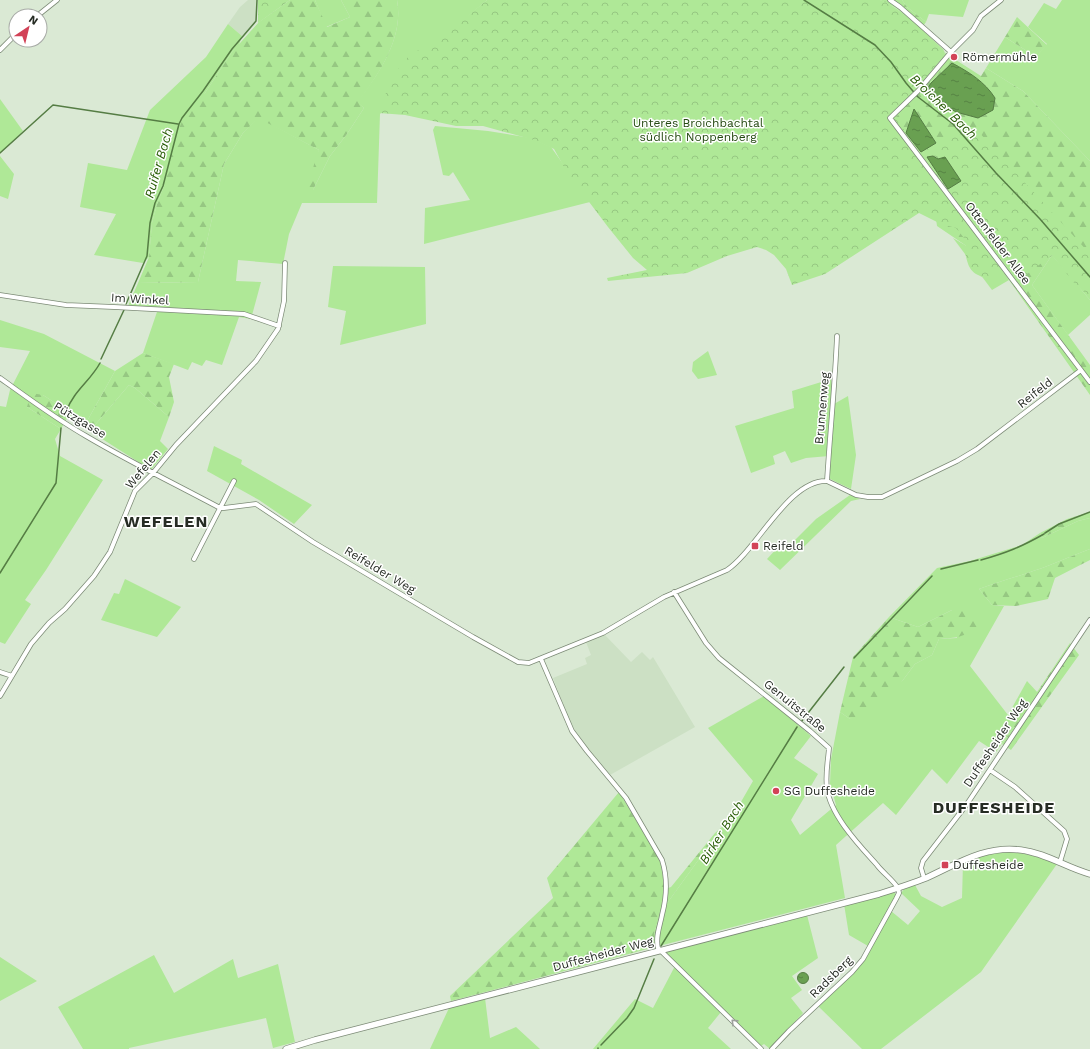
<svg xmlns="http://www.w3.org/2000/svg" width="1090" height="1049" viewBox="0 0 1090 1049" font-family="'Work Sans',sans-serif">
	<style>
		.built { fill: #cce0c4 }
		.grass { fill: #afe897 }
		.forest { fill: url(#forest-firs) }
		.park { fill: url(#park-crowns) }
		.water { fill: url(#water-ripples); stroke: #557d44 }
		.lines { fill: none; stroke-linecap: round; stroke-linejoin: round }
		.stream { stroke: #557d44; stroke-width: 1.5 }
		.street-casing { stroke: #7d8b77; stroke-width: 5.5 }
		.secondary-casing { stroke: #7d8b77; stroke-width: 7 }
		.street { stroke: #fff; stroke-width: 4 }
		.secondary { stroke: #fff; stroke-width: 5.5 }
		.oneway { stroke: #9da09c }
		.poi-dot { fill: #d24257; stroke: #fff; stroke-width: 1.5 }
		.labels { text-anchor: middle; stroke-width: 3; stroke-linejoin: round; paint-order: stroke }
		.poi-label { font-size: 12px; fill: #262c24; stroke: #fff; text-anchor: start }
		.park-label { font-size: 12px; fill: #244911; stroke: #fff }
		.street-label { font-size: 12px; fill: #262c24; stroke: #fff }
		.water-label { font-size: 13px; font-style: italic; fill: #295d06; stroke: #fff }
		.district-label { font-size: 16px; font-weight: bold; letter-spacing: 1px; fill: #262c24; stroke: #fff }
	</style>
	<defs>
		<pattern id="forest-firs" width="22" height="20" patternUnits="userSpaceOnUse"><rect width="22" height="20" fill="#afe897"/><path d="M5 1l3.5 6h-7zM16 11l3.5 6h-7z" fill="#96c782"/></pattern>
		<pattern id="park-crowns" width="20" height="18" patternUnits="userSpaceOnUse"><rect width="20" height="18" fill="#afe897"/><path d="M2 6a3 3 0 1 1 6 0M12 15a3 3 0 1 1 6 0" fill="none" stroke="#96c782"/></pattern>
		<pattern id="water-ripples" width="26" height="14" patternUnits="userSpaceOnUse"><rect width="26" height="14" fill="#69a051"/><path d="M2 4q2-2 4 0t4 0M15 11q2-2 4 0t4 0" fill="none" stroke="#568343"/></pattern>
	</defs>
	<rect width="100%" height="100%" fill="#dae9d4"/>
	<path class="built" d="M248,0H256V21L242,36L228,24L240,7Z
		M604,634L631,662L642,652L650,660L653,657L695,727L610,775L589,750L575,730L569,720L553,678L587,664L585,658L591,655L586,642Z"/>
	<path class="grass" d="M315,0H341L350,17L326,27Z
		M397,0H487L467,17L380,114L377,203H302L289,234L283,264L238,260L236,281L261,282L251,319L239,317L222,365L206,360L202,366L192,362L188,370L143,353L158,309L128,306L138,283L198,282L224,164L243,133L258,117L319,150L313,190L330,156L347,134L364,108L357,102C379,74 404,38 397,0Z
		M902,0H969L963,17L929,14L926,22L907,7Z
		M1062,0H1090V161L1023,91L986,68L1005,37L1036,57L1047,44L1028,27L1044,3L1056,9Z
		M228,24L242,36L239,45L232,52L205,93L164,186L157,204L152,223L149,257L143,263L94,255L116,214L80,207L88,163L127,170L150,110L206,57Z
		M0,99L23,131L0,153Z
		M435,126L488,131L531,138L551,147L590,202L424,244L425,208L470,200L453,172L449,176L443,175L433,130Z
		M0,156L14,174L8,199L0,196Z
		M953,238L965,245L976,261L1002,270L1009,280L992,290Z
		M1052,255L1090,300V315L1068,335L1032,285Z
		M333,266L425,267L426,324L340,345L346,311L328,307Z
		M0,320L44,334L115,371L86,423L43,395L27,407L61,429L55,439L60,456L103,480L46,570L25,600L31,604L5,644L0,642V406L6,407L10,390L30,351L0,347Z
		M708,351L717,375L698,379L692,371L693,362Z
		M831,379L834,404L848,396L856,455L851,489L830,479L829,456L806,458L791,463L785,451L773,456L775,464L751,473L735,426L794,408L792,391Z
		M129,385L135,388L169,417L160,441L168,449L151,470L96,435L95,425Z
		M214,446L242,460L241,464L312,505L294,524L259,500L207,471Z
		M850,495L860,499L851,501L780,570L767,559L780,545L786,549L816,519Z
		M1090,518V549C1076,554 1063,560 1050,565C1027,574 1003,580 979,589L992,605L1004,606L970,666L1008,715L1027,681L1038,693L996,752L979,741L947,784L932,769L896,815L883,803L836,845L845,898L655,947L654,934L660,913L723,826L734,814L753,781L708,728L764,696L811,736L794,758L818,774L791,820L800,835L836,805L830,784L831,759L840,712L850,719L903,680L915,664L932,655L939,639L957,638L952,610L918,627L889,617L937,568L970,561L1022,545L1040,533L1042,538L1078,521Z
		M125,579L181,607L157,637L101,620L114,593L119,594Z
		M1003,851C1022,853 1039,856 1057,864L981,972L881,1049H862L818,1006L853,974L865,960L891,911L908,925L920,911L901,893L905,888L915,885L921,896L942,907L962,898L963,863L974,858Z
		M894,892L896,895L868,946L849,935L844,904Z
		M807,915L818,958L792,976L802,990L791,998L803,1013L770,1049L764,1044L761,1046L667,954V951Z
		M154,955L174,993L233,959L238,978L278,964L295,1042L273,1048L266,1018L129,1048V1049H83L58,1007Z
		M0,957L37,981L0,1001Z
		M675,966L721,1012L708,1028L731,1049H593L635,999L653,1008Z
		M485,998L490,1038L516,1027L540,1049H430L449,1008Z"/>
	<path class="forest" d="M290,0H315L327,27L350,17L341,0H397C404,38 379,74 358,102L364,108L347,134L330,156L313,190H308L316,156L319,150L258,118L243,133L224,164L198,282L138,283L149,257L152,223L157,204L164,186L175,138L183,119L205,93L232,52L259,22Z
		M806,0L921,90L945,53L981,76L986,68L1023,91L1090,161V300L1052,255L1032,285L1090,365V395L1002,270L976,261L965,245L937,226L933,198Z
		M880,0H902L907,7L926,22L921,29L896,8Z
		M1017,17L1047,45L1036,57L1005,37Z
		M143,353L174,364L169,377L174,402L169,417L135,388L129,385L95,425L96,435L68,417L61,429L27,407L31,393L43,395L86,423L115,371Z
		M1090,512V518L1078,521L1042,538L1040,533L1067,519Z
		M1090,549V560L1055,578L1048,599L1016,606L992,605L979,589C1003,580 1027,574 1050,565C1063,560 1076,554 1090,549Z
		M968,606L978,627C963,637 957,638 939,639L932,655L915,664L903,680L872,711L859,717L850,719L840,712L853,657L889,617L918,627L952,610Z
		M1070,643L1079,655L1011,750L1002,744Z
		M619,792L660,860L665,889L671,887L715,833L723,826L660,913L654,934L655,947L451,1001L450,996L553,898L547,878Z"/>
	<path class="park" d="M258,0H290L258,23Z
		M487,0H880C903,9 925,33 943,49L945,53L943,57L918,88L920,91L895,118L921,152L936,143L976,129L1090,254V297L1075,284L1052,255L1014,284L1003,271L991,280C969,273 969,270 964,248L968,243L956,228L941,224L919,213L825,274L792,285L786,269L774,255L766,250L757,247L727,256L687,273L608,281L607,278L647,270L633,258L608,227L568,174L554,149L534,140L483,126H456L405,115L379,113L390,81L404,60L466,17Z"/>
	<path class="water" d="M952,63C969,72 985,82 995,98L993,110L978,118L956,112L929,95L926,91L931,83Z
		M914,109L936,143L921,152L906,133Z
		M933,156L938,159L945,157L961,181L948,189L927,157Z
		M797.5 978a5.5 5.5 0 1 1 11 0a5.5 5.5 0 1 1-11 0Z"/>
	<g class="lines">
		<path class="stream" d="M804,0L875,45L891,62L906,83L918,97L953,124L996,173L1040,219L1090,277
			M0,153L53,105L178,124
			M126,304L147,256L150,223L155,203L163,186L179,124L182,118L203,91L232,49L256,21L257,0
			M101,359L124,310
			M67,410C73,392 91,380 100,363
			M1045,533L1059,524L1090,512
			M981,560C1006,553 1021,547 1044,534
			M941,569L978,560
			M0,573L56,483L61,428
			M854,658L932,576
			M801,722L844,667
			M661,946L797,727
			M601,1045L627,1018L634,1008L654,959
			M598,1049V1048"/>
		<g class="street-casing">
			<path id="street" d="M890,0L900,7L951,52
				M1001,0L981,16L973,30L951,52L918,91L890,118L1090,382
				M37,16L57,0
				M0,50L16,34
				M0,295L66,305L114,307L244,314L279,326
				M0,378C28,398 56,419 86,436C130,462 175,484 220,508H224L256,504L313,542L473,637L518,662L529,663L603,633L664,597L727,570C756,551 789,479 827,481L856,495L868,497H882L957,461L977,449L1081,370
				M827,481C830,433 835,384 837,336
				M194,559L234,481
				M674,592L706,643L719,658L810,731L829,748C828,761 825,775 827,788C830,815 860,846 877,865C883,873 892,879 898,888L899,893L896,899L863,959L852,972L789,1031L772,1049
				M541,659L572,731L587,751L626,798L662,860C668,879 667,896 662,915C660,926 655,937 658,948L761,1049
				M0,672L12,676
				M0,696L31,644L49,623L65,609L94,576L110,552L135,491L153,473L176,445L256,361L278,329L284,301L285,263
				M990,770L1015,787L1064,831L1067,839L1060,862
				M924,878L921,868L923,861L967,804L1090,620"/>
		</g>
		<g class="secondary-casing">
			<path id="secondary" d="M286,1049L315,1040L879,894C895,889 911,884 926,878C957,864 985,845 1021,850C1046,853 1067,868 1090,874"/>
		</g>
		<use href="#street" class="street"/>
		<use href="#secondary" class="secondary"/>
	</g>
	<defs><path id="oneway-chevron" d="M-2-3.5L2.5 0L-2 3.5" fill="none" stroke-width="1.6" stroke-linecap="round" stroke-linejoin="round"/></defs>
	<use class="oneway" href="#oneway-chevron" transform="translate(734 1022) rotate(-136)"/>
	<g class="poi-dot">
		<circle cx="954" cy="57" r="4"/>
		<rect x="751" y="542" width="8" height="8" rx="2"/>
		<circle cx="776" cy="791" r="4"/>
		<rect x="941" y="861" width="8" height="8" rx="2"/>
	</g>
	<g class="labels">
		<g class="poi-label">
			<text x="962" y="61">Römermühle</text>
			<text x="763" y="550">Reifeld</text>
			<text x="784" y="795">SG Duffesheide</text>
			<text x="953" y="869">Duffesheide</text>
		</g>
		<g class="park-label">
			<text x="698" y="127">Unteres Broichbachtal<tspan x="698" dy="14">südlich Noppenberg</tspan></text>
		</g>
		<g class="street-label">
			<text transform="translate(998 243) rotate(53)" y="4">Ottenfelder Allee</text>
			<text transform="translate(140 299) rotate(3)" y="4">Im Winkel</text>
			<text transform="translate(1035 393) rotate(-38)" y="4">Reifeld</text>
			<text transform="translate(822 408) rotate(-85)" y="4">Brunnenweg</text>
			<text transform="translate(80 420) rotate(31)" y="4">Pützgasse</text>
			<text transform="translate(143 469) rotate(-50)" y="4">Wefelen</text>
			<text transform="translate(380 570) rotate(31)" y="4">Reifelder Weg</text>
			<text transform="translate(795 706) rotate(39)" y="4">Genuitstraße</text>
			<text transform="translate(995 743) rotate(-56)" y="4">Duffesheider Weg</text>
			<text transform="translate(603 954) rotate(-15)" y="4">Duffesheider Weg</text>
			<text transform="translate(831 977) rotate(-44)" y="4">Radsberg</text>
		</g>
		<g class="water-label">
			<text transform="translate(944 106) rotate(44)" y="5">Broicher Bach</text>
			<text transform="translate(158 163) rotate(-74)" y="5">Ruifer Bach</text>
			<text transform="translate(721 832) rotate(-58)" y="5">Birker Bach</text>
		</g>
		<g class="district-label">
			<text x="166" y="527">WEFELEN</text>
			<text x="994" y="813">DUFFESHEIDE</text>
		</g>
	</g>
	<g transform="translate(28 28) rotate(35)"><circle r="19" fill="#ffffff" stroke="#a8aba7"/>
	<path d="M0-3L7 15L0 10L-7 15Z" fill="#d24257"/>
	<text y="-6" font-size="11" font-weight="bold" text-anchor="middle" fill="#262c24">N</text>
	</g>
</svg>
